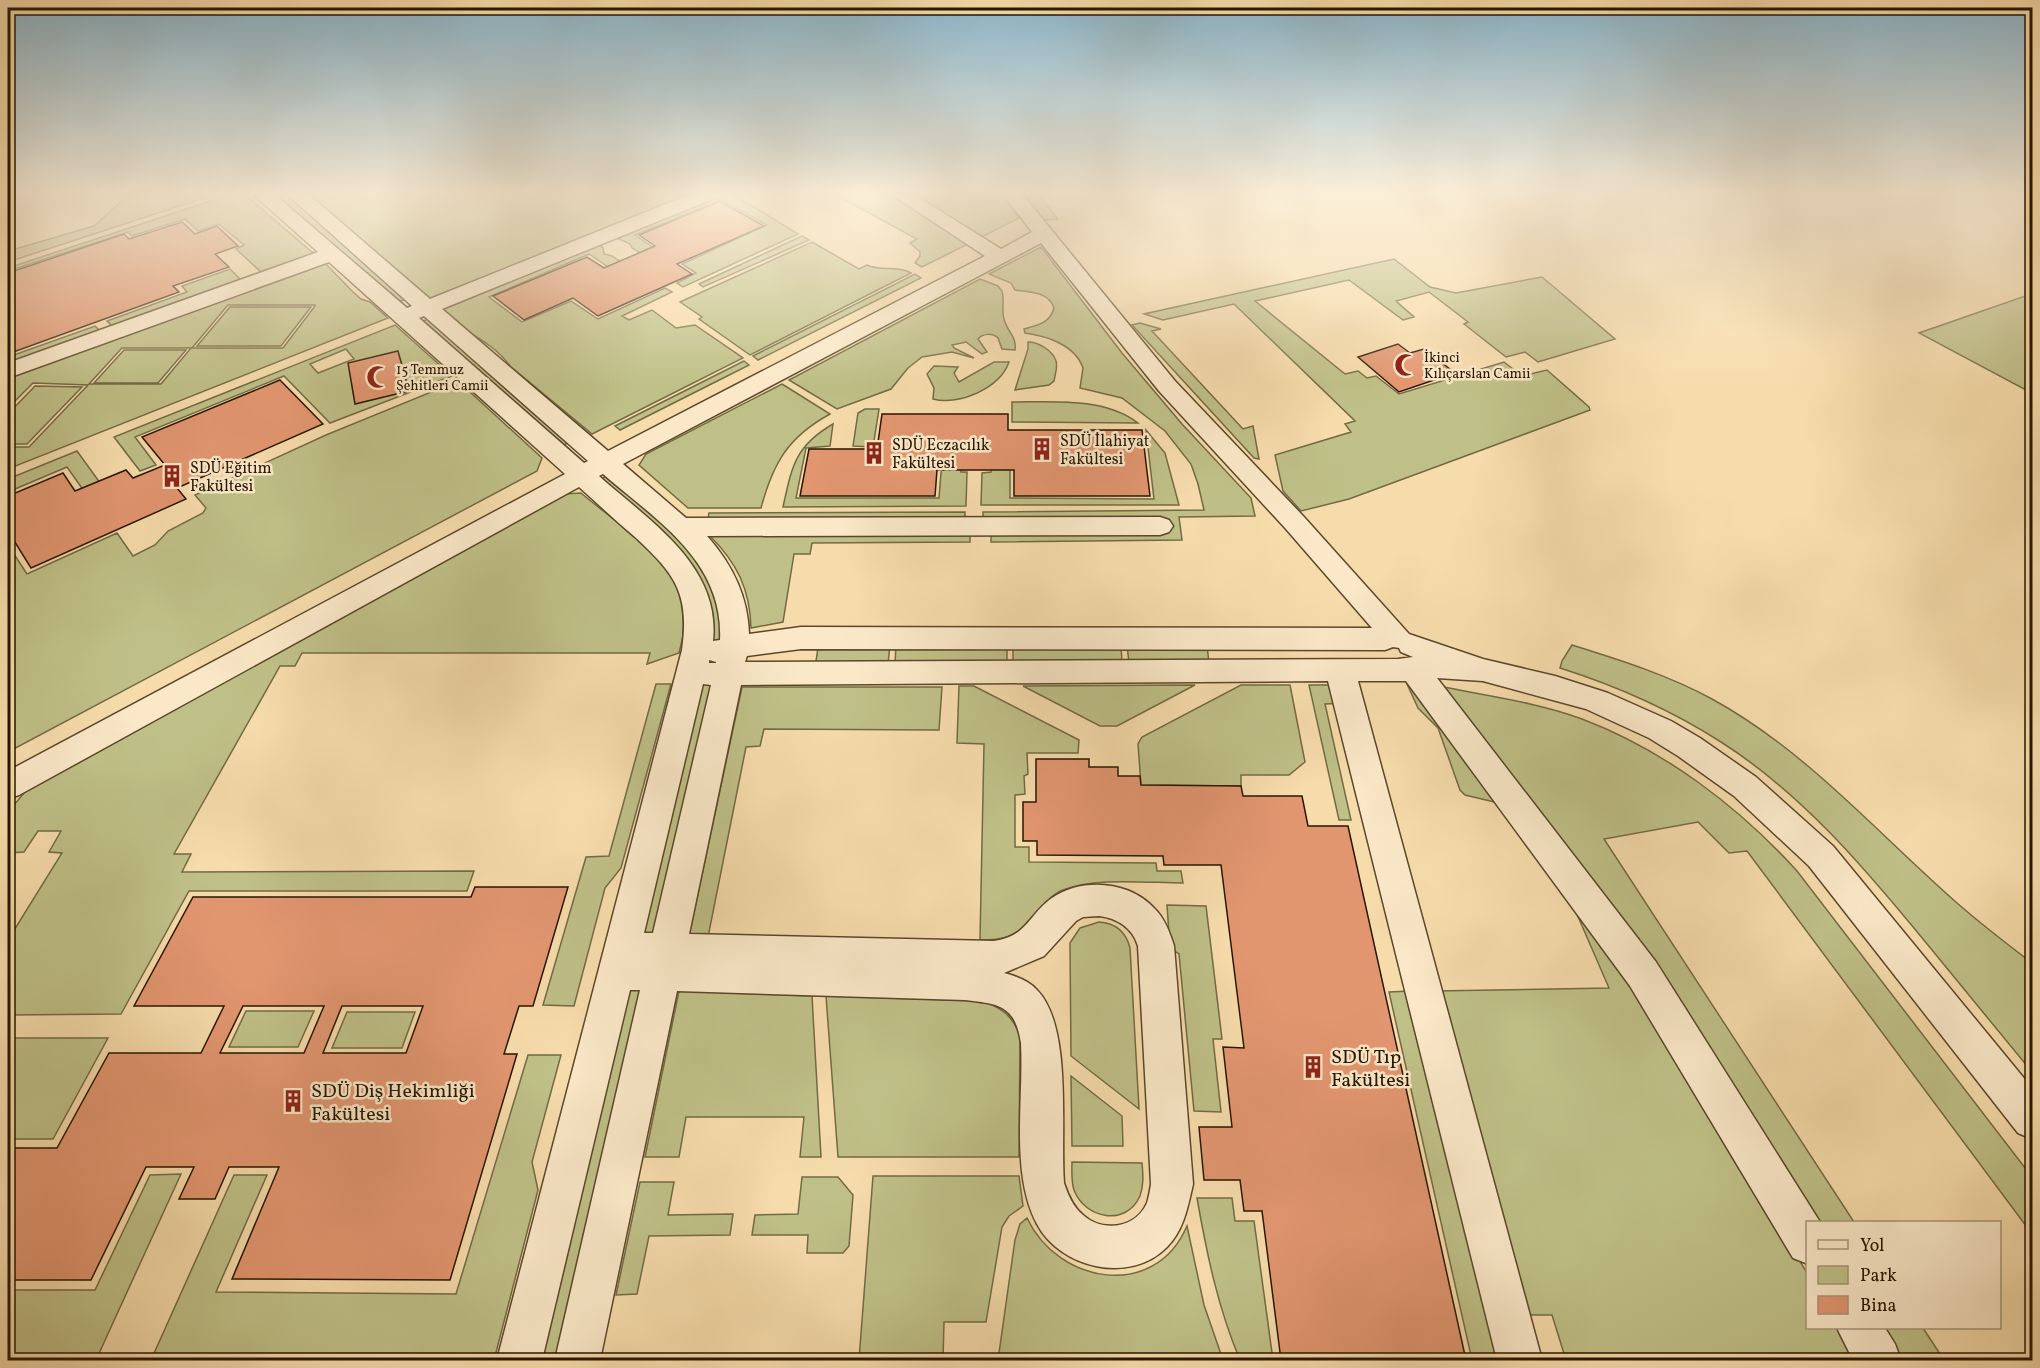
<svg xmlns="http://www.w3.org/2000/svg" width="2040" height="1368" viewBox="0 0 2040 1368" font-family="Vollkorn,serif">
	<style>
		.green { fill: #bfc087; stroke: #736a44; stroke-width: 1.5; fill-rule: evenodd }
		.building { fill: #e29670; stroke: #271500; stroke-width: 1.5; fill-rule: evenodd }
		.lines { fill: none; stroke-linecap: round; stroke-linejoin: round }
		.minor-casing { stroke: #5b472b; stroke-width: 3 }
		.minor { fill: #fae8c8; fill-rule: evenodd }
		.labels { text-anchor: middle; stroke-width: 5; stroke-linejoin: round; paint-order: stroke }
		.far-poi-label { font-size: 14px; fill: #271500; stroke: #fae8c8; text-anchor: start }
		.poi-label { font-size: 16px; fill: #271500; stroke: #fae8c8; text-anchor: start }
		.near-poi-label { font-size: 20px; fill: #271500; stroke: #fae8c8; text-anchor: start }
	</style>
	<rect width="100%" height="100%" fill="#f7dcab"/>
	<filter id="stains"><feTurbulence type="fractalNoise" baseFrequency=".00333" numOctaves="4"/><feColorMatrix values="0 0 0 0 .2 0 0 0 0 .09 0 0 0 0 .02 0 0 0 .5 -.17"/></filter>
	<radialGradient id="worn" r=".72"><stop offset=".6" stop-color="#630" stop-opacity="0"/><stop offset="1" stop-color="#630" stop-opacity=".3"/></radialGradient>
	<path class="green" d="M130,194H216L8,262V251L94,226Z
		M232,194H244L313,253L299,262L262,273L236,249L244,245L219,224L198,231L185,219L132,236L128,232L8,271V268Z
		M273,194H288L407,298L397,303Z
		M305,194H699L431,301Z
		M715,194H733L798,234L683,287L677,283L696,273L682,264L767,225L721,199L635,235L660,252L647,257L632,248L630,244L613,236Z
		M834,194H891L968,244L922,267L915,263L920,256V252L910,243L917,239Z
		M910,194H1001L1019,218L980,238Z
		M1023,194H1038L1058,219L1045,220Z
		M802,236L809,240L703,287L699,284Z
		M812,242L859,269L867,265C882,272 897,265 911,273L750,355L699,319L702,317L680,302Z
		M597,243L603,248L604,254L612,256L627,266L614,271L589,254L489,297L522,322L571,301L598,319L665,288L672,292L622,316L629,320L652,310L676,328L695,325L743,358L592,434L510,366C499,350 482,340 465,330C455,324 447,314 438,307Z
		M1041,247L1122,353L1182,424L1251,498L1255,516L1179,517L1182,540L991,542V534L1170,531L1168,520H983V512L1204,510L1198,484L1191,464L1165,431L1122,398L1080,388L1083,368C1075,345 1047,336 1025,333L1024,329C1038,325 1050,323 1054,308C1049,292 1030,292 1015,290L1011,283L989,274Z
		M1394,259L1430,287L1456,293L1542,277L1615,339L1538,362L1525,352L1506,357L1464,324L1468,322L1429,292L1396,301L1414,317L1403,320L1349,280L1255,301L1345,374L1358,371L1367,378L1376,376L1399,394L1504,362L1522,376L1547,370L1589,407L1590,410L1349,499L1301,511L1283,491L1275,455L1351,432L1345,424L1355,421L1234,304L1163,320L1144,314Z
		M323,261L352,291L361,299L370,302L388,318L8,469V447H29L88,385L33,383L8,408V377ZM228,305H315V306L283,348H192ZM122,348H191L161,384H89Z
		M230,269L243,282L120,326H112L107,321L187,292L182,286Z
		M915,274L921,278L758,360L753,356Z
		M980,279L998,286L1002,291C1005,300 1001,310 1004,319C1007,332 1017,336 1015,350L1002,349L998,338C993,333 983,333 978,339L987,352L982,354L966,342L952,345L954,348L974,358L952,352L922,357L908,368L891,389L837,409L789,380Z
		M2028,295L2032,298V385L2024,389L1919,333Z
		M230,307H311L281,346H197Z
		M429,319L572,440L561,447L422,321Z
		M1140,323L1161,329L1152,331L1243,429L1253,426L1259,459L1254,458L1132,325Z
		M395,325L452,376L330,423L284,376L135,437L156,465L140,471L114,437ZM346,349L354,359L318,373L310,364Z
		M95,326L100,331L96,334L8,367V357Z
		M1028,342C1039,342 1053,351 1056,361C1058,367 1055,375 1054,381L1049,385L1015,390L1028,349Z
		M124,350H186L158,383H94Z
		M744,361L749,365L620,430L615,426Z
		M994,362H1009C1000,388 959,406 933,399L934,388L927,374L934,366L958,367L954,373L959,382Z
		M458,381L542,458L537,471L8,752V545L27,574L117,533L133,556L155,545L168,531L203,513L206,508L195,495L326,435Z
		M782,384L830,414C788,437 773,463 761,508H688L639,465L646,454Z
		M35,386L82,387L27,444H8V414Z
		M1012,402C1053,402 1104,397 1138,423L1012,422Z
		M865,409H879L873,447L853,446L858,413Z
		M833,424L830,446L806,448L796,498H939L942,460H961V472H967L966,506L783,507C792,466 795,446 833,424Z
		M1146,430L1165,453L1179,505H981L982,473L991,472L992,460H1010V498L1154,499Z
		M77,451L103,487L86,494L67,467L8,492V479Z
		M611,474L693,549L717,586L721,639L708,644L709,623L601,479Z
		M581,493C615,522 672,558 683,603C687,619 683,637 679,653L647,664L650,653H302L295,666H280L174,854H191L182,872L474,871L467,891H189L121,1014L8,1015V940L62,853L49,852L61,831H38L24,852L8,853V812L29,787L563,494Z
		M965,512V520L708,519L709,513Z
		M970,534V542L812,543L810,554H794L783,622L751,628C750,589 737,563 710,536Z
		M890,645L888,664L819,665L816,661L818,648Z
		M896,645H1007V664H895Z
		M1013,645H1121L1122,663L1013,664Z
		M1127,645H1207L1209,663H1129Z
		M1572,645C1620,660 1668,675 1712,699C1807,751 1877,833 1957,903C1981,924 2007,944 2032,963V1072C1996,1028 1959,983 1923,939C1863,866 1801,793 1721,742C1671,710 1617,686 1560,668L1562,661Z
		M700,681H713L654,937H640Z
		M656,684H671L621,868L605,888L574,1006L543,1005L586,857L609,856Z
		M1407,684L1414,685L1503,804L1465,795L1460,790L1438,728L1418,708Z
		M1195,685L1117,726H1100L1023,686Z
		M1241,685H1290L1305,762L1289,775H1241V786L1141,785L1138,744L1142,737Z
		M1309,685H1343L1348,703L1325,704L1351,820H1339Z
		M959,686H974L1079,740L1078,753H1027L1028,774L1024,776L1025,794L1015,795V847H1029V862L1156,863L1157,871H1181L1183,883C1148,883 1095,877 1063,890C1039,900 1032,929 1007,937C999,940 989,940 980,940L984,744L957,743Z
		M1439,686C1486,696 1536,702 1582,719C1664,750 1738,806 1797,871L2032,1177V1234L1747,851L1729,853L1698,822L1604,839L1854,1222H1814L1667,987Z
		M742,687H942L939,730L764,729L760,746L746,747L708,937L689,936Z
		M1566,889L1651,1012L1807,1273L1808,1328H1840L1860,1360H1566L1552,1315H1523L1434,991L1609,988Z
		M1167,905L1206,906L1222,1039H1213L1221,1112L1194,1111L1179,954L1170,948Z
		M1099,922C1115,923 1126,932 1130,948L1139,1109L1071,1056L1070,943L1080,928Z
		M627,989H643L558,1360H539Z
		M679,991L812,996L821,1157H800L804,1117H686L679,1157H645Z
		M1411,991L1503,1360H1472L1389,992Z
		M826,996L980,1001C1000,1006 1012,1015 1020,1035L1019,1157H838Z
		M246,1011H314L298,1047H229Z
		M347,1012H415L402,1048H332Z
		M8,1038H108L53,1139H8Z
		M528,1055H561L532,1162L538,1190L494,1360H151L234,1175H267L216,1292L456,1294Z
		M1071,1076L1122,1116L1123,1146H1072Z
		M1072,1162L1142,1163C1143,1174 1144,1185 1140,1196C1126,1227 1085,1219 1074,1190C1071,1181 1072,1171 1072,1162Z
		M181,1174L96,1360H8V1290H95L150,1175Z
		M873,1176H1019L1023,1206L1009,1216L1002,1227L986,1322H944L943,1360H859Z
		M802,1177H838L853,1195L849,1246L843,1253H807L808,1235H752L755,1215L798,1214Z
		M640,1182H674L668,1215L733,1214L730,1235L649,1236L637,1294L616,1295Z
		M1197,1198H1232L1235,1221H1254L1273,1360H1240C1218,1308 1207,1255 1197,1198Z
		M1027,1218C1058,1284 1155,1301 1187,1226L1204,1305L1223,1360H998L1015,1240L1020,1224Z
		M1879,1328H1923L1944,1360H1900Z"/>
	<path class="building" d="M720,201L764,226L677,264L692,274L598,316L573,298L524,320L493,296L587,257L604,268L655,246L639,235Z
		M182,222L195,234L217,226L238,246L215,254L229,267L173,286L179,292L8,354V273L124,234L129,239Z
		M1398,344L1410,353L1424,349L1455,373L1399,392L1358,357Z
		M398,351L409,391L355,404L348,363Z
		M280,380L323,424L177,488L186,499L31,568L13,539L8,541V496L63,473L75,491L126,470L133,478L165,465L142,437Z
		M882,414H1008V430H1142L1150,496H1014V470H937L935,496H800L809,449H877Z
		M1036,759H1089V767H1118V776H1140L1141,785L1241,786L1243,796H1302L1308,826H1348L1466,1360H1281L1262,1211H1244L1240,1180H1204L1199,1127H1232L1223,1047L1244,1048L1221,865H1164L1163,856L1037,855V841H1023V802H1036Z
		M475,887H568L533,1006H519L504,1054H517L450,1280L232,1279L279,1167H229L215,1199H179L194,1167H146L91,1280H8V1148H57L109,1053H201L224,1006H134L193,897H471ZM243,1006H324L304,1053H220ZM342,1006H423L406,1053H323Z"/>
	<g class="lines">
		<g class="minor-casing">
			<path id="minor" d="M253,194H274L407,308L412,306L287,194H308L430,299L691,194H717L715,198L442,309L608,451L985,256L891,194H913L1001,249L1032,232L1003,194H1022L1175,381L1304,517L1409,634L1483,659L1555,676L1608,693L1671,721L1700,738L1756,777L1833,846L2032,1088V1139L2018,1133L1809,866L1734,796L1678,756L1649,738L1586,709L1483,681L1437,678L1656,962L1820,1222H1808V1264L1793,1258L1630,986L1406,681H1358L1542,1360H1497L1328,681L741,685L689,934L994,941C1028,936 1028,915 1052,898C1082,877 1130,881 1155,909C1165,919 1170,933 1174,946L1193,1184C1188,1206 1184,1230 1167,1247C1130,1285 1060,1268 1037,1224C1010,1173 1024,1100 1021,1043C1015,1005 999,1004 965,1000L677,991L600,1360H555L640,990H630L542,1360H497L682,650C690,593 675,574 635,537C616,521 598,504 579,487L19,795L8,799V771L565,474L329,262L8,378V363L318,252ZM1041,243L1159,391L1286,529L1372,628L801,627L749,634C748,596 732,564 707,536L1160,535L1169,532L1173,526L1169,520L1160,517L686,518L623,464ZM424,316L588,461L584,463L419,318ZM603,474C656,520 724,561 720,640L713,641C721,565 649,521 599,476ZM1393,647L1399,648L1401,652L1413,657L1398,659L745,662L747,656L801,649L1385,650ZM709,660L716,662V663H709ZM703,684L711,685L653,933H644ZM1099,916C1117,918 1133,928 1138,946L1151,1184C1150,1190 1149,1197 1147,1203C1136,1228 1103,1233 1083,1215C1073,1207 1068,1195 1064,1183C1060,1132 1073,1027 1037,990C1029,981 1016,976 1004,973L1044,956L1076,921L1083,917Z
				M1837,1328H1885L1895,1344L1901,1360H1853Z"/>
		</g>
		<use href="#minor" class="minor"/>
	</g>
	<linearGradient id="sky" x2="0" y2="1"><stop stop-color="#8ab7ce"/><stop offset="0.5" stop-color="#fbefd9"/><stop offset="1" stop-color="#fbefd9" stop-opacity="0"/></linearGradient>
	<rect width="2040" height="386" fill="url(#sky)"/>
	<defs>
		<g id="mosque-bare" transform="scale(1.8)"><path d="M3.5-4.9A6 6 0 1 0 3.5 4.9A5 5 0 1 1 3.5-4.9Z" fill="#8f2418" stroke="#fae8c8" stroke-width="2.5" paint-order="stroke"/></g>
		<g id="building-bare" transform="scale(1.8)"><path d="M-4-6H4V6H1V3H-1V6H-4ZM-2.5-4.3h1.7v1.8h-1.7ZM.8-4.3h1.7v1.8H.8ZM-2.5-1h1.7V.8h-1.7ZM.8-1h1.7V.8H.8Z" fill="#8f2418" stroke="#fae8c8" stroke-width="2.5" paint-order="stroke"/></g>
	</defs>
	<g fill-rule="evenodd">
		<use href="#mosque-bare" x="1406" y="365"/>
		<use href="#mosque-bare" x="378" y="377"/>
		<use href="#building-bare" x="1042" y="449"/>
		<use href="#building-bare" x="874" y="453"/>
		<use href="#building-bare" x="172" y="476"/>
		<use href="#building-bare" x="1313" y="1067"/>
		<use href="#building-bare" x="293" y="1101"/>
	</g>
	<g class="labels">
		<g class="far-poi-label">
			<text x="1424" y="362">İkinci<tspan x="1424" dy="16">Kılıçarslan Camii</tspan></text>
			<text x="396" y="374">15 Temmuz<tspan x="396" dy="16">Şehitleri Camii</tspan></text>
		</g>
		<g class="poi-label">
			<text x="1060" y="446">SDÜ İlahiyat<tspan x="1060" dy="18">Fakültesi</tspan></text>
			<text x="892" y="450">SDÜ Eczacılık<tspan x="892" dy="18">Fakültesi</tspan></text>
			<text x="190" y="473">SDÜ Eğitim<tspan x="190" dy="18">Fakültesi</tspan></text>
		</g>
		<g class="near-poi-label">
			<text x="1331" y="1063">SDÜ Tıp<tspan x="1331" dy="23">Fakültesi</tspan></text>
			<text x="311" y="1097">SDÜ Diş Hekimliği<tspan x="311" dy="23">Fakültesi</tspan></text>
		</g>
	</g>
	<rect width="2040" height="1368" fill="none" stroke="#f7dcab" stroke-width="30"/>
	<rect x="9" y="9" width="2022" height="1350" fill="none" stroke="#271500" stroke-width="3"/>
	<rect x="15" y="15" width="2010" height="1338" fill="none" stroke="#271500" stroke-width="1.5"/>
	<rect x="1806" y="1221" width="195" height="108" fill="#fae8c8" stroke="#a69478" stroke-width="1.5"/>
	<rect x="1818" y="1240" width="30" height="9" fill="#fae8c8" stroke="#a69478" stroke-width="1.5"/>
	<text x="1860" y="1251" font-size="18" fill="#271500">Yol</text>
	<rect x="1818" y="1266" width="30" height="18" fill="#bfc087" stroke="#a69478" stroke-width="1.5"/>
	<text x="1860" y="1281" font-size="18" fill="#271500">Park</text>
	<rect x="1818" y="1296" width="30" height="18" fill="#e29670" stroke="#a69478" stroke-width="1.5"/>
	<text x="1860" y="1311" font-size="18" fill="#271500">Bina</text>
	<rect width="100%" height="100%" filter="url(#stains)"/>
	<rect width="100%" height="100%" fill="url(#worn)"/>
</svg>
